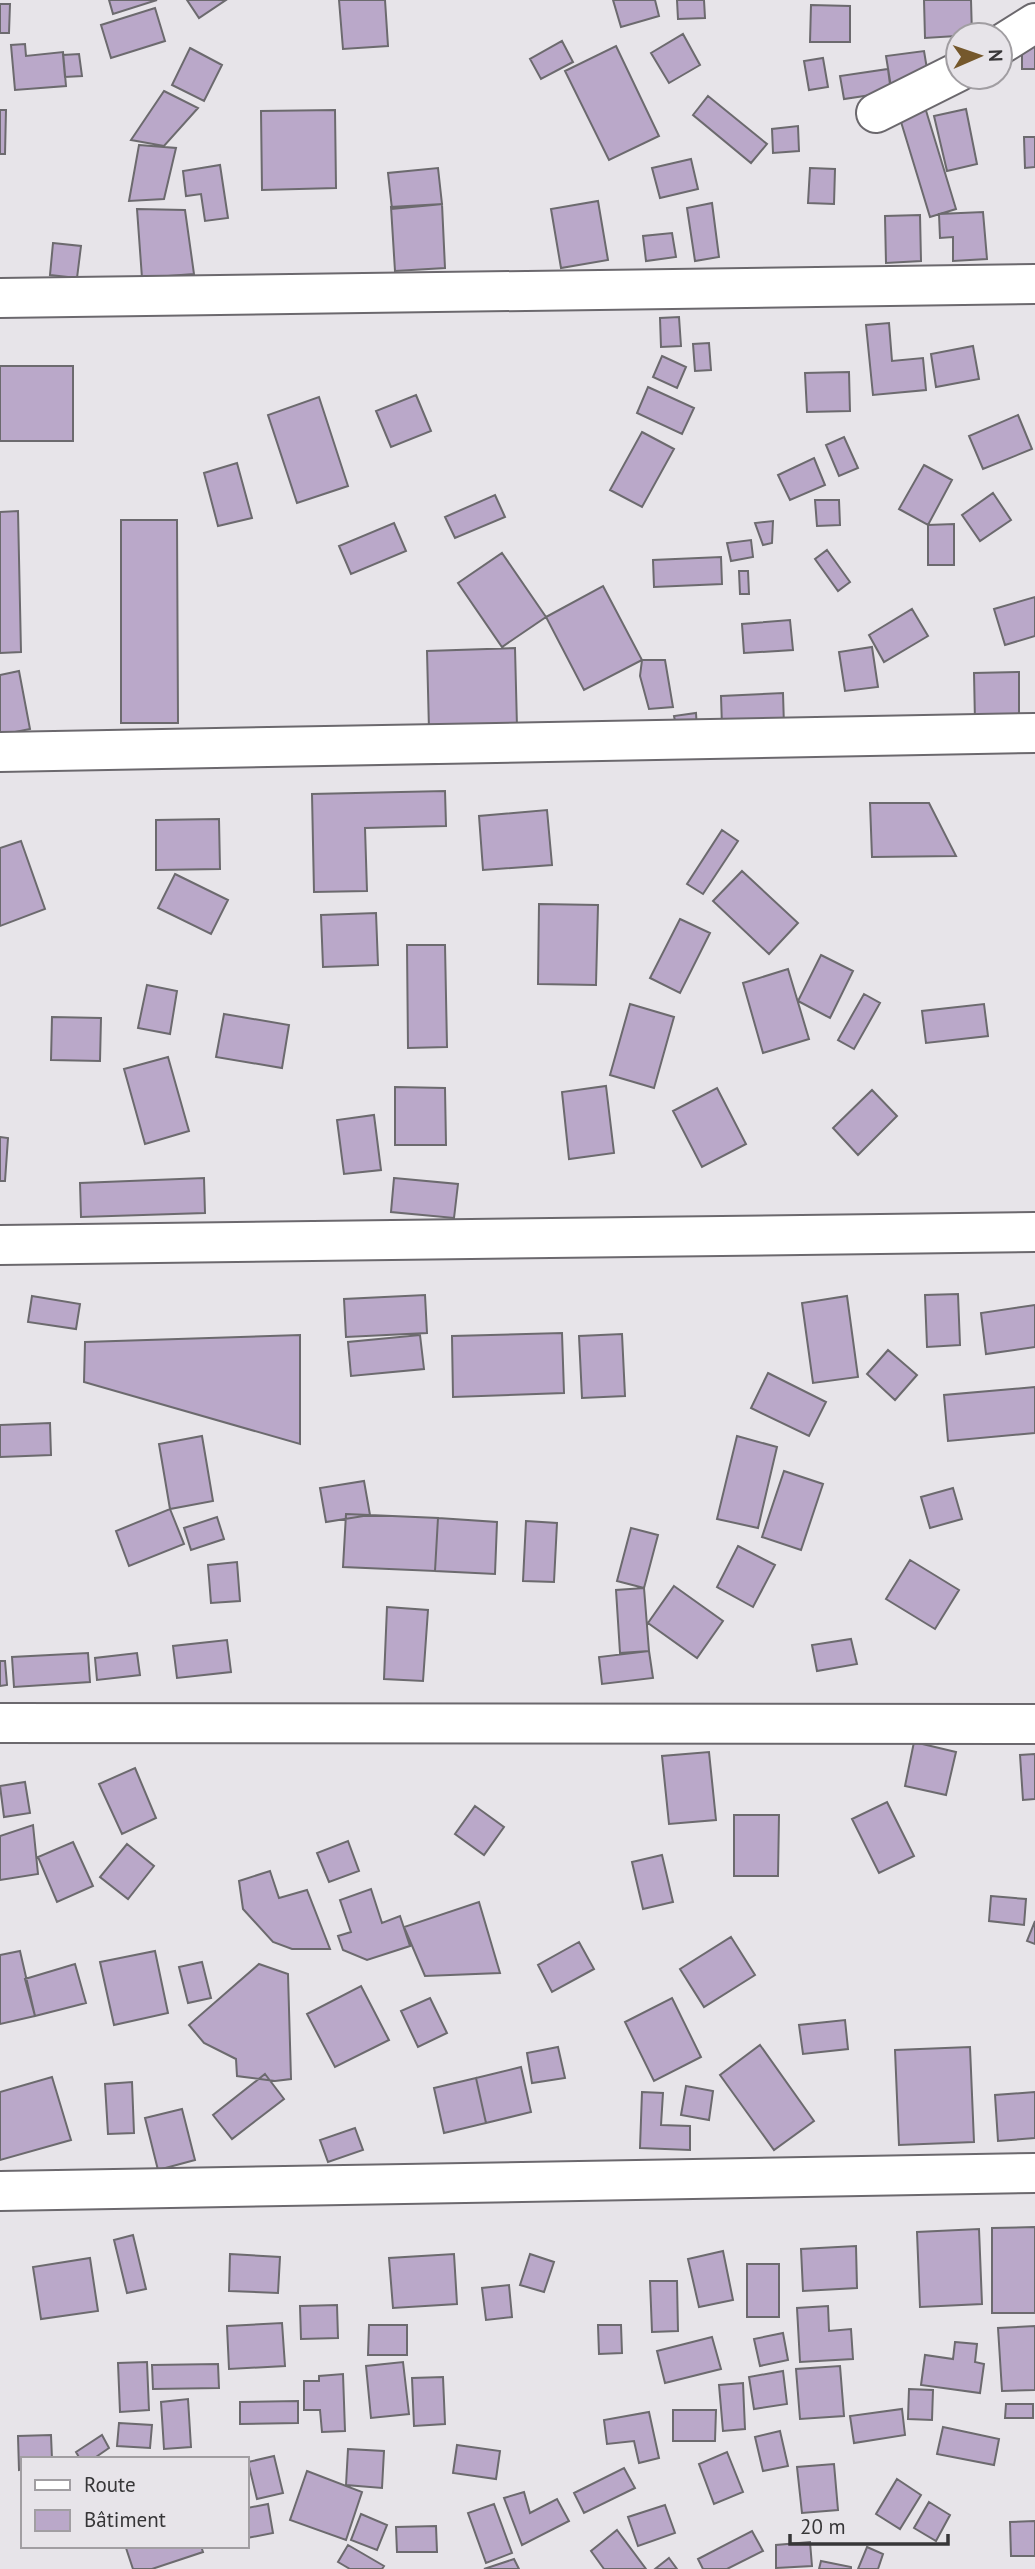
<svg xmlns="http://www.w3.org/2000/svg" width="1035" height="2569" viewBox="0 0 1035 2569" font-family="'PT Sans',sans-serif">
	<style>
		.building { fill: #baa8c9; stroke: #6c6a6e; stroke-width: 2 }
		.lines { fill: none; stroke-linecap: round; stroke-linejoin: round }
		.street-casing { stroke: #6b686d; stroke-width: 42 }
		.street { stroke: #fff; stroke-width: 38 }
	</style>
	<rect width="100%" height="100%" fill="#e7e4e9"/>
	<path class="building" d="M109,0H157L113,14Z
		M187,0H226L199,18Z
		M339,0H385L388,46L343,49Z
		M613,0H655L659,16L621,27Z
		M677,0H704L705,18L678,19Z
		M924,0H971L972,35L925,38Z
		M0,4H10L9,33H0Z
		M811,5L850,6V42H810Z
		M155,8L165,41L111,58L101,25Z
		M683,34L700,65L669,83L651,53Z
		M1022,39H1035V69H1022Z
		M562,41L573,62L541,79L530,59Z
		M25,44L26,56L63,52L66,86L15,90L11,45Z
		M616,46L659,136L609,160L565,71Z
		M190,48L222,65L204,101L172,85Z
		M924,51L929,81L891,87L886,56Z
		M79,54L82,76L65,77L63,55Z
		M823,58L828,87L809,90L804,61Z
		M888,69L891,92L844,99L840,76Z
		M164,91L198,108L164,146L131,140Z
		M708,96L767,144L751,163L693,115Z
		M924,104L956,209L930,217L898,112Z
		M966,109L977,164L947,171L934,116Z
		M0,110H6L5,154H0Z
		M335,110L336,188L262,190L261,111Z
		M798,126L799,151L773,153L772,129Z
		M1024,137H1035V167L1025,168Z
		M139,145L176,148L164,199L129,201Z
		M691,159L698,189L660,198L652,168Z
		M220,165L228,218L205,221L201,194L186,196L183,171Z
		M438,168L442,204L392,209L388,173Z
		M810,168L835,169L834,204L808,203Z
		M598,201L608,260L561,268L551,209Z
		M712,203L719,257L695,261L687,208Z
		M442,204L445,268L395,271L391,207Z
		M137,209L185,210L194,274L142,278Z
		M983,212L987,259L953,261V237L940,238L939,214Z
		M920,215L921,261L886,263L885,216Z
		M672,233L676,257L646,261L643,236Z
		M53,243L81,246L77,278L50,275Z
		M679,317L681,346L661,347L660,318Z
		M889,323L892,361L923,358L926,390L873,395L866,325Z
		M709,343L711,370L695,371L693,344Z
		M973,346L979,379L936,387L931,354Z
		M662,356L686,367L677,388L653,377Z
		M0,366H73V441H0Z
		M849,372L850,411L807,412L805,373Z
		M648,387L694,408L682,434L637,413Z
		M416,395L431,431L391,447L376,411Z
		M319,397L348,486L297,503L268,415Z
		M1018,415L1032,449L983,469L969,436Z
		M642,432L674,449L642,507L610,490Z
		M844,437L858,468L839,476L826,445Z
		M814,458L825,485L790,500L778,475Z
		M237,463L252,518L218,526L204,473Z
		M924,465L952,480L928,525L899,509Z
		M993,493L1011,520L980,541L962,515Z
		M495,495L505,517L455,538L445,517Z
		M815,500H839L840,525L817,526Z
		M18,511L21,652L0,653V512Z
		M121,520H177L178,723H121Z
		M773,521L772,543L763,545L755,523Z
		M394,523L406,551L351,574L339,546Z
		M954,524V565H928V525Z
		M751,540L753,557L731,561L727,543Z
		M827,550L850,582L838,591L815,559Z
		M502,553L546,617L502,647L458,583Z
		M721,557L722,584L654,587L653,560Z
		M739,571H748L749,594H740Z
		M603,586L642,660L584,690L546,617Z
		M1035,597V636L1005,645L994,609Z
		M912,609L928,636L884,662L869,635Z
		M790,620L793,650L744,653L742,624Z
		M872,647L878,687L845,691L839,652Z
		M515,648L517,727L429,730L427,651Z
		M642,660H665L673,707L649,709L640,676Z
		M19,671L30,729L0,735V675Z
		M1019,672V722H975L974,673Z
		M783,693L784,726L722,727L721,696Z
		M696,713L697,730H677L674,716Z
		M445,791L446,826L365,828L367,891L314,892L312,794Z
		M870,803H929L956,856L872,857Z
		M547,810L552,865L483,870L479,816Z
		M219,819L220,869L156,870V820Z
		M722,830L738,841L703,894L687,884Z
		M21,841L45,909L0,926V848Z
		M742,871L798,923L769,954L713,901Z
		M175,874L228,900L211,934L158,908Z
		M539,904L598,905L596,985L538,984Z
		M376,913L378,965L323,967L321,915Z
		M680,919L710,933L680,993L650,978Z
		M407,945H445L447,1047L408,1048Z
		M821,955L853,971L830,1018L798,1001Z
		M788,969L809,1039L763,1053L743,983Z
		M147,985L177,991L170,1034L138,1028Z
		M864,994L880,1003L854,1049L838,1040Z
		M630,1004L674,1017L654,1088L610,1075Z
		M984,1004L988,1036L926,1043L922,1011Z
		M224,1014L289,1025L282,1068L216,1057Z
		M52,1017L101,1018L100,1061L51,1060Z
		M168,1057L189,1131L145,1144L124,1069Z
		M606,1086L614,1153L569,1159L562,1092Z
		M395,1087L445,1088L446,1145H395Z
		M717,1088L746,1144L702,1167L673,1111Z
		M872,1090L897,1116L858,1155L833,1128Z
		M374,1115L381,1170L344,1174L337,1120Z
		M0,1137L8,1138L5,1181H0Z
		M204,1178L205,1213L81,1217L80,1183Z
		M394,1178L458,1184L454,1218L391,1212Z
		M958,1294L960,1345L927,1347L925,1295Z
		M425,1295L427,1333L346,1337L344,1299Z
		M32,1296L80,1304L76,1329L28,1322Z
		M847,1296L858,1377L813,1383L802,1303Z
		M1035,1305V1347L986,1354L981,1313Z
		M562,1333L564,1393L453,1397L452,1336Z
		M622,1334L625,1396L582,1398L579,1336Z
		M300,1335V1444L84,1382L85,1342Z
		M420,1335L424,1369L351,1376L348,1342Z
		M888,1350L917,1375L895,1400L867,1374Z
		M768,1373L826,1402L809,1436L751,1408Z
		M1035,1387V1433L948,1441L944,1395Z
		M50,1423L51,1455L0,1457V1425Z
		M202,1436L213,1501L170,1509L159,1444Z
		M737,1436L777,1447L758,1528L717,1519Z
		M784,1471L823,1484L801,1550L762,1537Z
		M364,1481L370,1515L326,1522L320,1488Z
		M953,1488L962,1519L930,1528L921,1497Z
		M170,1509L184,1544L129,1566L116,1531Z
		M346,1514L438,1518L435,1571L343,1567Z
		M217,1517L224,1539L191,1550L184,1528Z
		M438,1518L497,1522L495,1574L435,1571Z
		M526,1521L557,1523L554,1582L523,1581Z
		M631,1528L658,1535L644,1588L617,1581Z
		M738,1546L775,1565L753,1607L717,1587Z
		M910,1560L959,1590L935,1629L886,1599Z
		M237,1562L240,1601L211,1603L208,1565Z
		M674,1586L723,1621L697,1658L648,1623Z
		M644,1588L649,1651L620,1653L616,1590Z
		M387,1607L428,1610L423,1681L384,1679Z
		M851,1639L857,1664L817,1671L812,1645Z
		M227,1640L231,1672L177,1678L173,1646Z
		M649,1651L653,1678L602,1684L599,1657Z
		M88,1653L90,1682L14,1687L12,1657Z
		M137,1653L140,1675L97,1680L95,1658Z
		M0,1661H5L7,1685L0,1686Z
		M914,1742L956,1752L946,1795L905,1786Z
		M709,1752L716,1820L669,1824L662,1756Z
		M1035,1754V1799L1023,1800L1020,1755Z
		M135,1768L156,1818L122,1834L99,1784Z
		M25,1782L30,1813L4,1817L0,1786Z
		M887,1802L914,1856L879,1873L852,1819Z
		M475,1806L504,1827L484,1855L455,1834Z
		M734,1815H779L778,1876H734Z
		M33,1825L38,1874L0,1880V1836Z
		M348,1841L359,1871L329,1882L317,1853Z
		M73,1842L93,1886L57,1902L38,1857Z
		M127,1844L154,1866L128,1899L100,1877Z
		M662,1855L673,1902L643,1909L632,1862Z
		M270,1871L279,1898L307,1890L330,1949H292L273,1942L243,1909L239,1881Z
		M371,1889L382,1923L400,1916L410,1946L367,1960L343,1950L338,1936L351,1932L340,1900Z
		M991,1896L1026,1899L1024,1925L989,1921Z
		M479,1902L500,1973L425,1976L404,1927Z
		M1035,1921V1944L1027,1941Z
		M731,1937L755,1975L704,2007L680,1969Z
		M579,1942L594,1969L552,1992L538,1965Z
		M20,1951L35,2016L0,2024V1955Z
		M155,1951L168,2013L114,2025L100,1962Z
		M202,1962L211,1998L188,2003L179,1967Z
		M75,1964L86,2003L35,2016L25,1979Z
		M259,1964L288,1974L291,2079L275,2081L237,2076L236,2059L204,2043L189,2025Z
		M361,1986L389,2040L335,2067L307,2014Z
		M430,1998L447,2033L418,2047L401,2011Z
		M672,1998L701,2057L654,2081L625,2022Z
		M845,2020L848,2049L803,2054L799,2025Z
		M760,2045L814,2121L774,2150L720,2075Z
		M558,2047L565,2078L532,2083L527,2053Z
		M970,2047L974,2142L899,2145L895,2050Z
		M521,2067L531,2112L486,2123L476,2078Z
		M265,2074L284,2099L232,2139L213,2115Z
		M52,2077L71,2140L0,2160V2092Z
		M476,2078L486,2123L444,2133L434,2088Z
		M132,2082L134,2133L108,2134L105,2084Z
		M686,2086L713,2091L709,2120L681,2115Z
		M642,2092L663,2093L661,2125L690,2126V2150L640,2148Z
		M1035,2092V2138L998,2141L995,2095Z
		M182,2109L195,2160L158,2170L145,2118Z
		M355,2128L363,2150L328,2162L320,2140Z
		M1035,2227V2313H992V2228Z
		M979,2229L982,2304L920,2307L917,2232Z
		M133,2235L146,2289L127,2293L114,2240Z
		M856,2246L857,2288L803,2291L801,2249Z
		M723,2251L733,2300L699,2307L688,2259Z
		M230,2254L280,2257L278,2293L229,2291Z
		M454,2254L457,2304L393,2308L389,2258Z
		M530,2254L554,2262L544,2292L520,2285Z
		M90,2258L98,2311L41,2319L33,2267Z
		M747,2264H779V2317H747Z
		M650,2281H677L678,2331L652,2332Z
		M509,2285L512,2317L486,2320L482,2288Z
		M337,2305L338,2338L301,2339L300,2306Z
		M828,2306L829,2331L851,2329L853,2359L800,2362L797,2308Z
		M282,2323L285,2366L229,2369L227,2326Z
		M369,2325H407V2355H368Z
		M598,2325H621L622,2353L599,2354Z
		M1035,2326V2390L1002,2391L998,2328Z
		M783,2333L788,2360L760,2366L754,2339Z
		M712,2337L721,2369L665,2383L657,2351Z
		M955,2342L977,2344L975,2362L984,2364L980,2393L921,2385L925,2355L953,2359Z
		M147,2362L149,2410L120,2412L118,2363Z
		M403,2362L409,2414L371,2418L366,2366Z
		M218,2364L219,2388L153,2389L152,2365Z
		M840,2366L844,2416L800,2419L796,2369Z
		M783,2371L787,2404L754,2409L749,2377Z
		M343,2374L345,2431L322,2432L320,2410H304V2381H319V2376Z
		M443,2377L445,2424L414,2426L412,2378Z
		M743,2383L745,2429L723,2431L719,2385Z
		M909,2389L933,2390L932,2420L908,2419Z
		M188,2399L191,2447L164,2449L161,2402Z
		M298,2401V2423L240,2424V2402Z
		M1006,2404H1033V2418H1005Z
		M902,2409L905,2435L854,2443L850,2416Z
		M673,2410H716L715,2441H673Z
		M649,2412L659,2458L639,2463L634,2441L607,2444L604,2420Z
		M119,2423L152,2425L150,2448L117,2446Z
		M943,2427L999,2439L994,2465L937,2454Z
		M780,2431L788,2466L763,2471L755,2437Z
		M51,2435L52,2459H23V2469L19,2470L18,2436Z
		M102,2435L109,2448L93,2459H80L76,2452Z
		M457,2445L500,2451L496,2479L453,2473Z
		M348,2449L384,2451L382,2488L346,2485Z
		M727,2452L743,2492L714,2504L699,2464Z
		M274,2456L283,2493L257,2499L248,2462Z
		M834,2464L838,2510L802,2513L797,2467Z
		M624,2468L635,2488L584,2513L574,2493Z
		M307,2471L362,2492L346,2540L290,2520Z
		M897,2479L921,2495L900,2529L876,2514Z
		M524,2492L530,2513L557,2499L569,2521L522,2545L504,2498Z
		M929,2502L950,2515L936,2541L914,2528Z
		M268,2504L273,2533L247,2538V2508Z
		M494,2504L512,2553L486,2563L468,2513Z
		M665,2505L675,2533L638,2546L628,2517Z
		M361,2514L387,2525L377,2550L351,2540Z
		M1035,2521V2556H1011L1010,2522Z
		M436,2526L437,2552H397L396,2527Z
		M617,2530L646,2569H604L591,2551Z
		M752,2531L763,2551L727,2569H703L698,2559Z
		M810,2542L812,2566L776,2568V2545Z
		M348,2545L384,2566L382,2569H350L338,2562Z
		M132,2546H201L203,2552L152,2569H133L126,2548Z
		M867,2547L883,2554L878,2569H858Z
		M669,2558L677,2569H655Z
		M514,2559L519,2569H484Z
		M821,2561L851,2567V2569H819Z"/>
	<g class="lines">
		<g class="street-casing">
			<path id="street" d="M1000,45L1035,23
				M876,113L958,72
				M0,298L1035,284
				M0,752L1035,733
				M0,1245L1035,1232
				M0,1723L1035,1724
				M0,2191L1035,2173"/>
		</g>
		<use href="#street" class="street"/>
	</g>
	<rect x="21" y="2457" width="228" height="91" fill="#e7e4e9" stroke="#a19ea2" stroke-width="2"/>
	<rect x="35" y="2480" width="35" height="10" fill="#ffffff" stroke="#a19ea2" stroke-width="2"/>
	<text x="84" y="2492" font-size="21" fill="#373638">Route</text>
	<rect x="35" y="2510" width="35" height="21" fill="#baa8c9" stroke="#a19ea2" stroke-width="2"/>
	<text x="84" y="2527" font-size="21" fill="#373638">Bâtiment</text>
	<g transform="translate(979 56) rotate(88)"><circle r="33" fill="#e7e4e9" stroke="#a19ea2" stroke-width="2"/>
	<path d="M0-5L12 26L0 18L-12 26Z" fill="#75582c"/>
	<text y="-10" font-size="19" font-weight="bold" text-anchor="middle" fill="#373638">N</text>
	</g>
	<path d="M790 2534v10h158v-10" fill="none" stroke="#373638" stroke-width="3.5"/>
	<text x="800" y="2534" font-size="21" fill="#373638" stroke="#e7e4e9" stroke-width="5" paint-order="stroke">20 m</text>
</svg>
